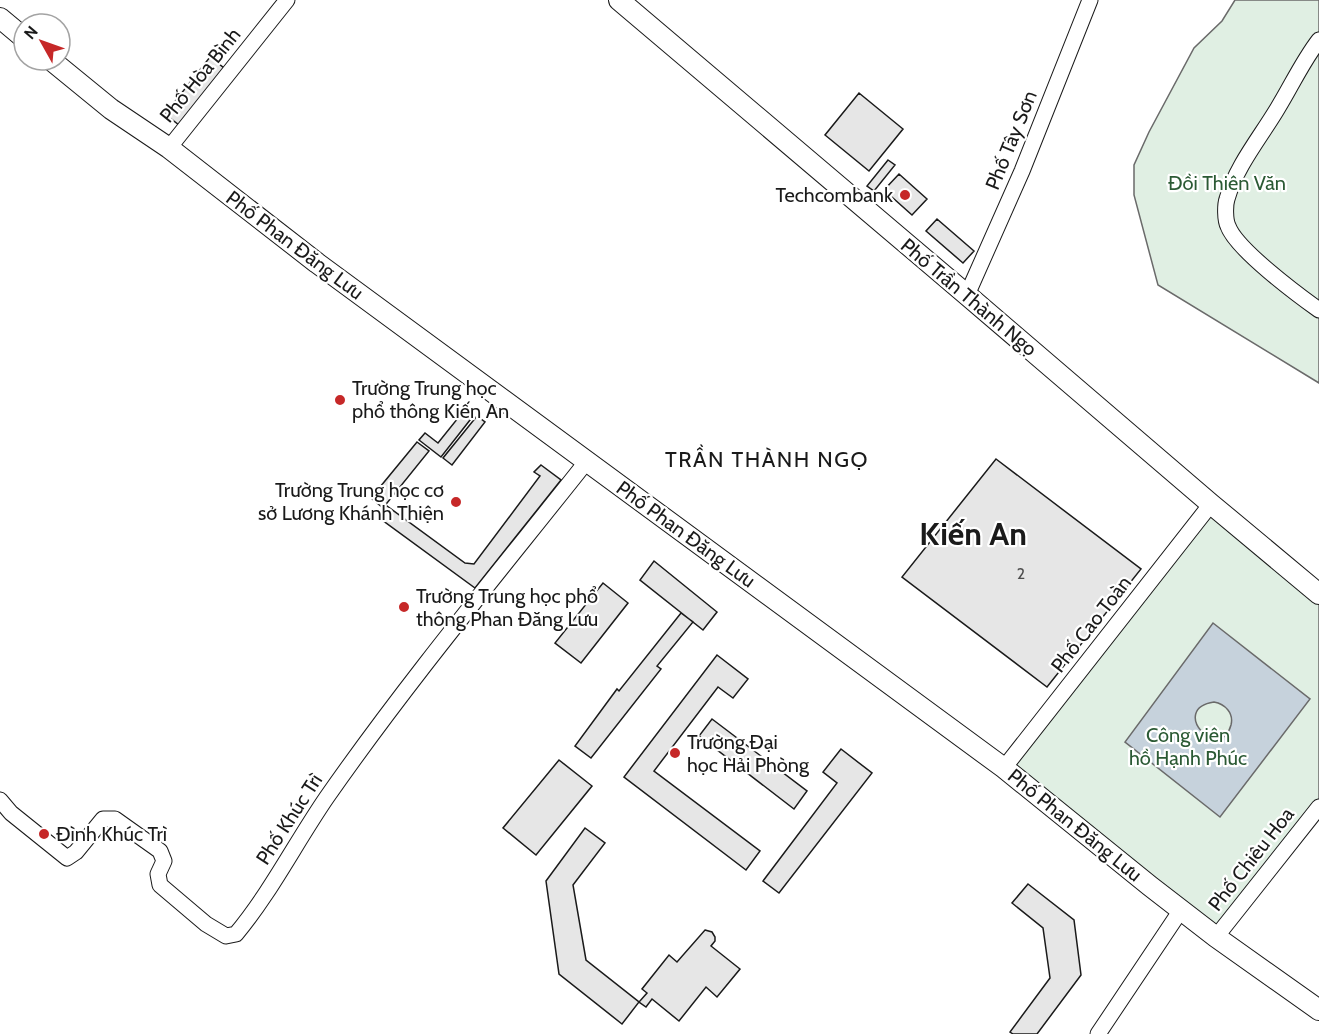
<svg xmlns="http://www.w3.org/2000/svg" width="1319" height="1034" viewBox="0 0 1319 1034" font-family="Cabin,sans-serif">
	<style>
		.green { fill: #e0efe3; stroke: #6a6a6a; stroke-width: 1.5 }
		.water { fill: #c6d2dc; stroke: #6a6a6a; stroke-width: 1.5; fill-rule: evenodd }
		.building { fill: #e6e6e6; stroke: #1a1a1a; stroke-width: 1.5 }
		.lines { fill: none; stroke-linecap: round; stroke-linejoin: round }
		.minor-casing { stroke: #1a1a1a; stroke-width: 17 }
		.major-casing { stroke: #1a1a1a; stroke-width: 22 }
		.minor { stroke: #fff; stroke-width: 15 }
		.major { stroke: #fff; stroke-width: 20 }
		.poi-dot { fill: #c62828; stroke: #fff; stroke-width: 2 }
		.labels { text-anchor: middle; stroke-width: 4.5; stroke-linejoin: round; paint-order: stroke }
		.number-label { font-size: 16px; fill: #4d4d4d }
		.street-label { font-size: 20px; fill: #1a1a1a; stroke: #fff }
		.park-label { font-size: 20px; fill: #2b5a34; stroke: #fff }
		.poi-label { font-size: 20px; fill: #1a1a1a; stroke: #fff; text-anchor: start }
		.quarter-label { font-size: 22px; letter-spacing: 1.5px; fill: #1a1a1a; stroke: #fff }
		.town-label { font-size: 32px; font-weight: bold; fill: #1a1a1a; stroke: #fff }
	</style>
	<rect width="100%" height="100%" fill="#fff"/>
	<path class="green" d="M1235,0H1319V383L1158,285L1134,195V165L1149,132L1194,48L1222,21Z
		M1211,504L1319,595V807L1216,937L1004,768Z"/>
	<path class="water" d="M1213,623L1310,699L1220,817L1125,742ZM1214,702C1225,704 1234,713 1231,725C1220,764 1168,709 1214,702Z"/>
	<path class="building" d="M210,57L224,68L179,125L165,114Z
		M859,93L903,129L869,171L825,135Z
		M888,160L895,165L874,191L867,186Z
		M899,174L927,199L912,215L884,190Z
		M937,219L974,251L963,263L926,231Z
		M462,413L470,420L441,457L419,440L425,433L438,443Z
		M477,416L485,422L452,465L443,458Z
		M417,442L429,451L383,508L371,498Z
		M996,459L1141,569L1047,687L902,577Z
		M541,465L561,480L475,588L378,517L387,506L465,563L474,564L540,476L534,472Z
		M654,561L717,612L703,630L640,580Z
		M603,583L628,603L581,663L555,643Z
		M681,613L693,622L657,666L661,669L591,758L575,746L617,689L619,691Z
		M717,655L748,679L733,698L718,687L654,771L760,851L746,870L624,777Z
		M712,719L807,791L794,809L699,736Z
		M841,749L872,773L779,893L763,881L837,783L823,772Z
		M559,760L592,786L536,855L503,828Z
		M585,828L605,843L573,885L586,960L639,1002L622,1024L559,974L546,881Z
		M1028,884L1074,920L1081,975L1037,1034H1013L1010,1032L1050,978L1043,928L1012,903Z
		M705,930L712,932L715,937V941L711,946L740,969L717,997L706,987L679,1021L652,999L646,1007L639,1002L647,993L642,989L669,955L677,962Z"/>
	<g class="lines">
		<g class="minor-casing">
			<path id="minor" d="M1319,40C1302,62 1291,87 1276,111C1259,139 1236,167 1227,199C1225,205 1225,220 1228,226C1236,249 1298,295 1319,310
				M169,148L287,0
				M967,295L1022,171L1090,0
				M1004,768L1211,504
				M0,800L11,813L67,858L76,852L103,819H115L160,851L164,861L158,874L160,885L206,924L226,936L236,934C271,892 296,842 327,797C408,681 499,572 587,461
				M1216,937L1319,807
				M1098,1034L1181,910"/>
		</g>
		<g class="major-casing">
			<path id="major" d="M619,0L967,295L1211,504L1319,594
				M0,18L24,38
				M51,60L111,109L169,148L317,263L1004,768L1150,886L1216,937L1319,1010"/>
		</g>
		<use href="#minor" class="minor"/>
		<use href="#major" class="major"/>
	</g>
	<g class="poi-dot">
		<circle cx="905" cy="195" r="6"/>
		<circle cx="340" cy="400" r="6"/>
		<circle cx="456" cy="502" r="6"/>
		<circle cx="404" cy="607" r="6"/>
		<circle cx="675" cy="753" r="6"/>
		<circle cx="44" cy="834" r="6"/>
	</g>
	<g class="labels">
		<g class="number-label">
			<text x="1021" y="579">2</text>
		</g>
		<g class="street-label">
			<text transform="translate(200 75) rotate(-51)" y="7">Phố Hòa Bình</text>
			<text transform="translate(1011 140) rotate(-68)" y="7">Phố Tây Sơn</text>
			<text transform="translate(295 245) rotate(37)" y="7">Phố Phan Đăng Lưu</text>
			<text transform="translate(969 297) rotate(40)" y="7">Phố Trần Thành Ngọ</text>
			<text transform="translate(686 534) rotate(36)" y="7">Phố Phan Đăng Lưu</text>
			<text transform="translate(1091 624) rotate(-52)" y="7">Phố Cao Toàn</text>
			<text transform="translate(289 819) rotate(-57)" y="7">Phố Khúc Trì</text>
			<text transform="translate(1075 825) rotate(39)" y="7">Phố Phan Đăng Lưu</text>
			<text transform="translate(1251 859) rotate(-52)" y="7">Phố Chiêu Hoa</text>
		</g>
		<g class="park-label">
			<text x="1227" y="190">Đồi Thiên Văn</text>
			<text x="1188" y="742">Công viên<tspan x="1188" dy="23">hồ Hạnh Phúc</tspan></text>
		</g>
		<g class="poi-label">
			<text x="893" y="202" text-anchor="end">Techcombank</text>
			<text x="352" y="395">Trường Trung học<tspan x="352" dy="23">phổ thông Kiến An</tspan></text>
			<text x="444" y="497" text-anchor="end">Trường Trung học cơ<tspan x="444" dy="23">sở Lương Khánh Thiện</tspan></text>
			<text x="416" y="603">Trường Trung học phổ<tspan x="416" dy="23">thông Phan Đăng Lưu</tspan></text>
			<text x="687" y="749">Trường Đại<tspan x="687" dy="23">học Hải Phòng</tspan></text>
			<text x="56" y="841">Đình Khúc Trì</text>
		</g>
		<g class="quarter-label">
			<text x="767" y="467">TRẦN THÀNH NGỌ</text>
		</g>
		<g class="town-label">
			<text x="973" y="545">Kiến An</text>
		</g>
	</g>
	<g transform="translate(42 42) rotate(310)"><circle r="28" fill="#ffffff" stroke="#a3a3a3" stroke-width="1.5"/>
	<path d="M0-4.5L10 22L0 15L-10 22Z" fill="#c62828"/>
	<text y="-9" font-size="16" font-weight="bold" text-anchor="middle" fill="#1a1a1a">N</text>
	</g>
</svg>
